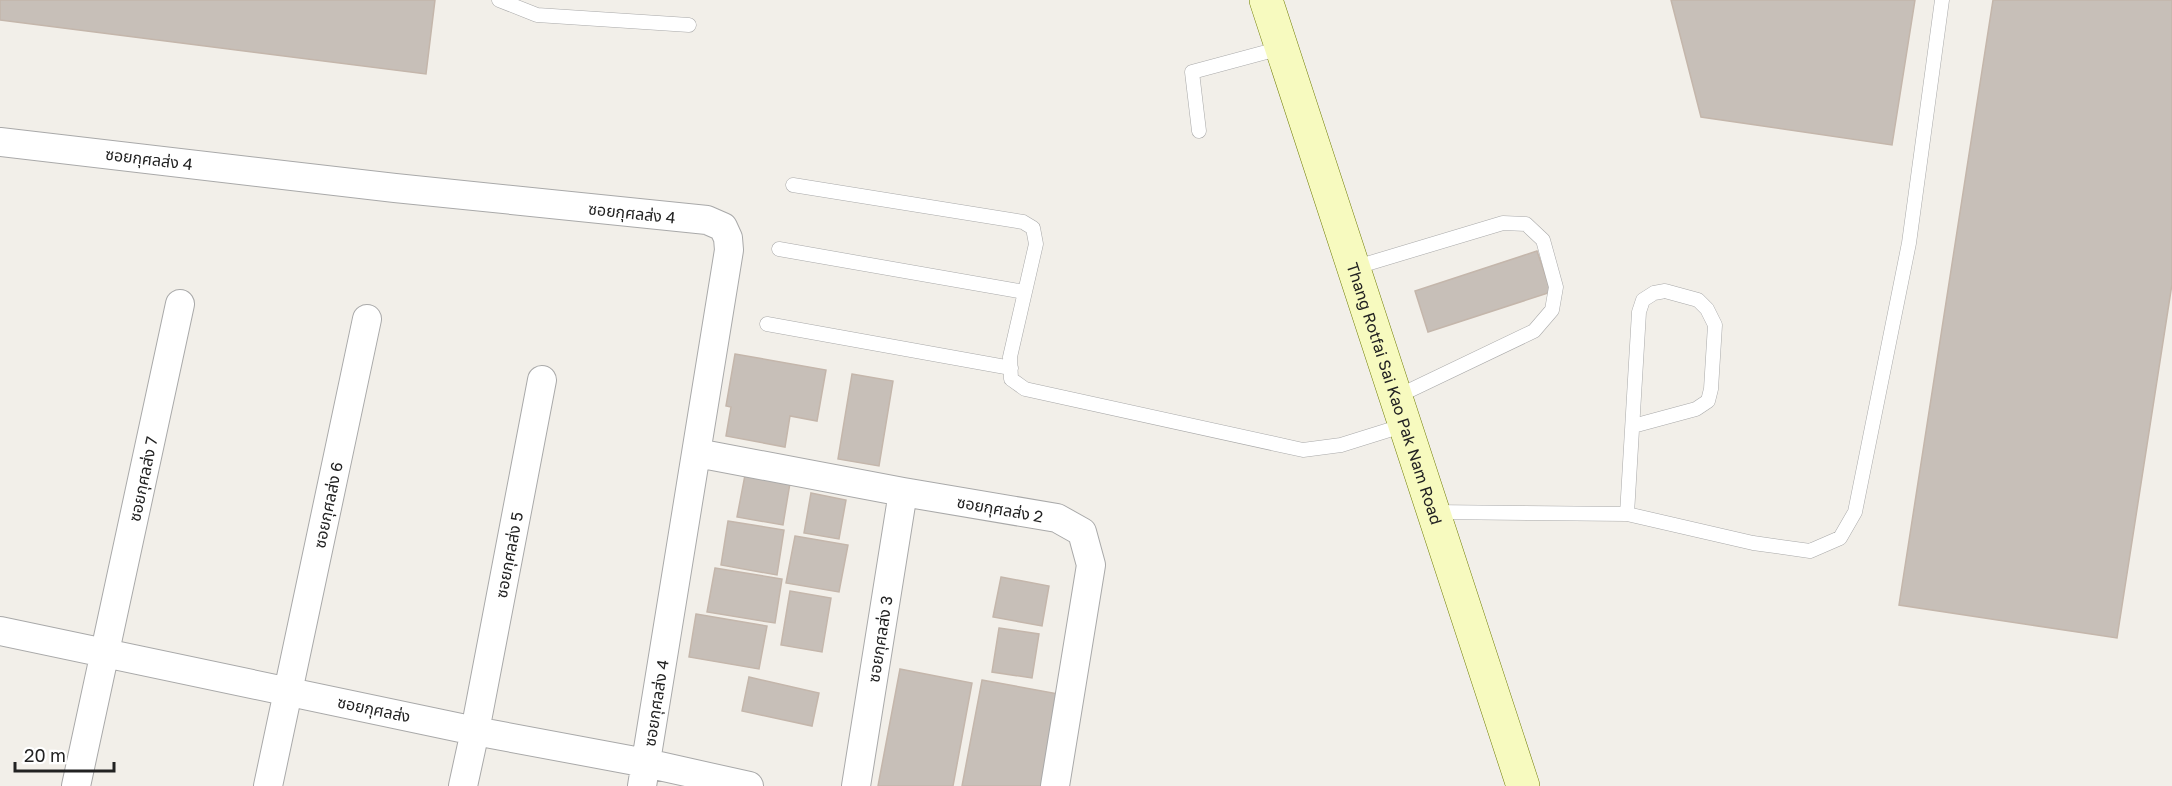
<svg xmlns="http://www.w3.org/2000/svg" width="2172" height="786" viewBox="0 0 2172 786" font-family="'Golos Text','Noto Sans Thai',sans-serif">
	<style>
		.building { fill: #c7bfb8; stroke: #c4b6ab; stroke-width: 1.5 }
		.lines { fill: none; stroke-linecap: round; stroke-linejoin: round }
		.lane-casing { stroke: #a9a9a9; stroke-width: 15 }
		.street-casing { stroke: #a9a9a9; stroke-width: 30 }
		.secondary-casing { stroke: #707d05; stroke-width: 34 }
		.lane { stroke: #fff; stroke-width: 14 }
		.street { stroke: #fff; stroke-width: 28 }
		.secondary { stroke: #f7fabf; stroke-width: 33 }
		.labels { text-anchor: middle; stroke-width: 4.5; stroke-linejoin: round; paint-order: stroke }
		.street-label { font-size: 16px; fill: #222; stroke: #fff }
	</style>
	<rect width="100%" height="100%" fill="#f2efe9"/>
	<path class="building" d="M0,0H435L426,74L0,20Z
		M1671,0H1915L1892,145L1701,117Z
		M1993,0H2172V284L2117,638L1899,605Z
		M1537,251L1551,292L1428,332L1415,291Z
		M735,354L826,370L817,421L790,416L785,447L726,436L731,407L726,406Z
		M852,374L893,381L879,466L838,459Z
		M745,475L790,483L783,525L737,517Z
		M811,493L846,500L839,539L804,533Z
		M728,521L784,530L777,575L721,565Z
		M795,536L848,545L839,592L786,583Z
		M715,568L782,579L775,623L707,612Z
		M1001,577L1049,586L1042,626L993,617Z
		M790,591L831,598L822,652L781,645Z
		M696,614L767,626L759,669L689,657Z
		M999,628L1039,634L1032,678L992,672Z
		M900,669L972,683L953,786H878Z
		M749,677L819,693L812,726L742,711Z
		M982,680L1064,695L1047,786H962Z"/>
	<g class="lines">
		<g class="lane-casing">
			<path id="lane" d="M499,0L537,15L689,25
				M1199,131L1192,72L1281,48
				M793,185L1023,222L1033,228L1036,244L1010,357L1011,379L1025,389L1303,450L1341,445L1405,425
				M779,249L1025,292
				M1353,268L1503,223L1526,224L1543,240L1556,287L1552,310L1534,331L1396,397
				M767,324L1011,368
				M1433,512L1627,514L1753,543L1810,551L1840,538L1855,512L1909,243L1942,0
				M1627,514L1639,312L1643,300L1654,293L1665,291L1698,300L1707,309L1715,325L1711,389L1708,401L1696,409L1633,426"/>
		</g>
		<g class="street-casing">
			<path id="street" d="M0,142L395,188L707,220L723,227L728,238L729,250L642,786
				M697,453L903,492L1057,518L1082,532L1091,565L1055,786
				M0,631L475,731L646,763L749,786
				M76,786L180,304
				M268,786L367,319
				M463,786L475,731L542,380
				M856,786L903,492"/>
		</g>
		<g class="secondary-casing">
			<g id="secondary">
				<path id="s1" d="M1266,0L1523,786"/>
			</g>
		</g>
		<use href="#lane" class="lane"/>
		<use href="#street" class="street"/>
		<use href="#secondary" class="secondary"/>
	</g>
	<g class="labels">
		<g class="street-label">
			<text transform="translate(149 159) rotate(7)" y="6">ซอยกุศลส่ง 4</text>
			<text transform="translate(632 213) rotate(6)" y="6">ซอยกุศลส่ง 4</text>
			<text dy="6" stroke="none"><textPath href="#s1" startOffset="414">Thang Rotfai Sai Kao Pak Nam Road</textPath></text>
			<text transform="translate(143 479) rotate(-78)" y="6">ซอยกุศลส่ง 7</text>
			<text transform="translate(328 505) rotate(-78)" y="6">ซอยกุศลส่ง 6</text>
			<text transform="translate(1000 509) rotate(10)" y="6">ซอยกุศลส่ง 2</text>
			<text transform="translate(509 555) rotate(-79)" y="6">ซอยกุศลส่ง 5</text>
			<text transform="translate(880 639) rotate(-81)" y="6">ซอยกุศลส่ง 3</text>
			<text transform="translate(656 703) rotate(-81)" y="6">ซอยกุศลส่ง 4</text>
			<text transform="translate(374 709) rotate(12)" y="6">ซอยกุศลส่ง</text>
		</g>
	</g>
	<path d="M15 762v9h99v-9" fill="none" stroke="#222222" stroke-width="3"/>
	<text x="24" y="762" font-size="18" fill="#222222" stroke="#ffffff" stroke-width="4.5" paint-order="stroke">20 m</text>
</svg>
